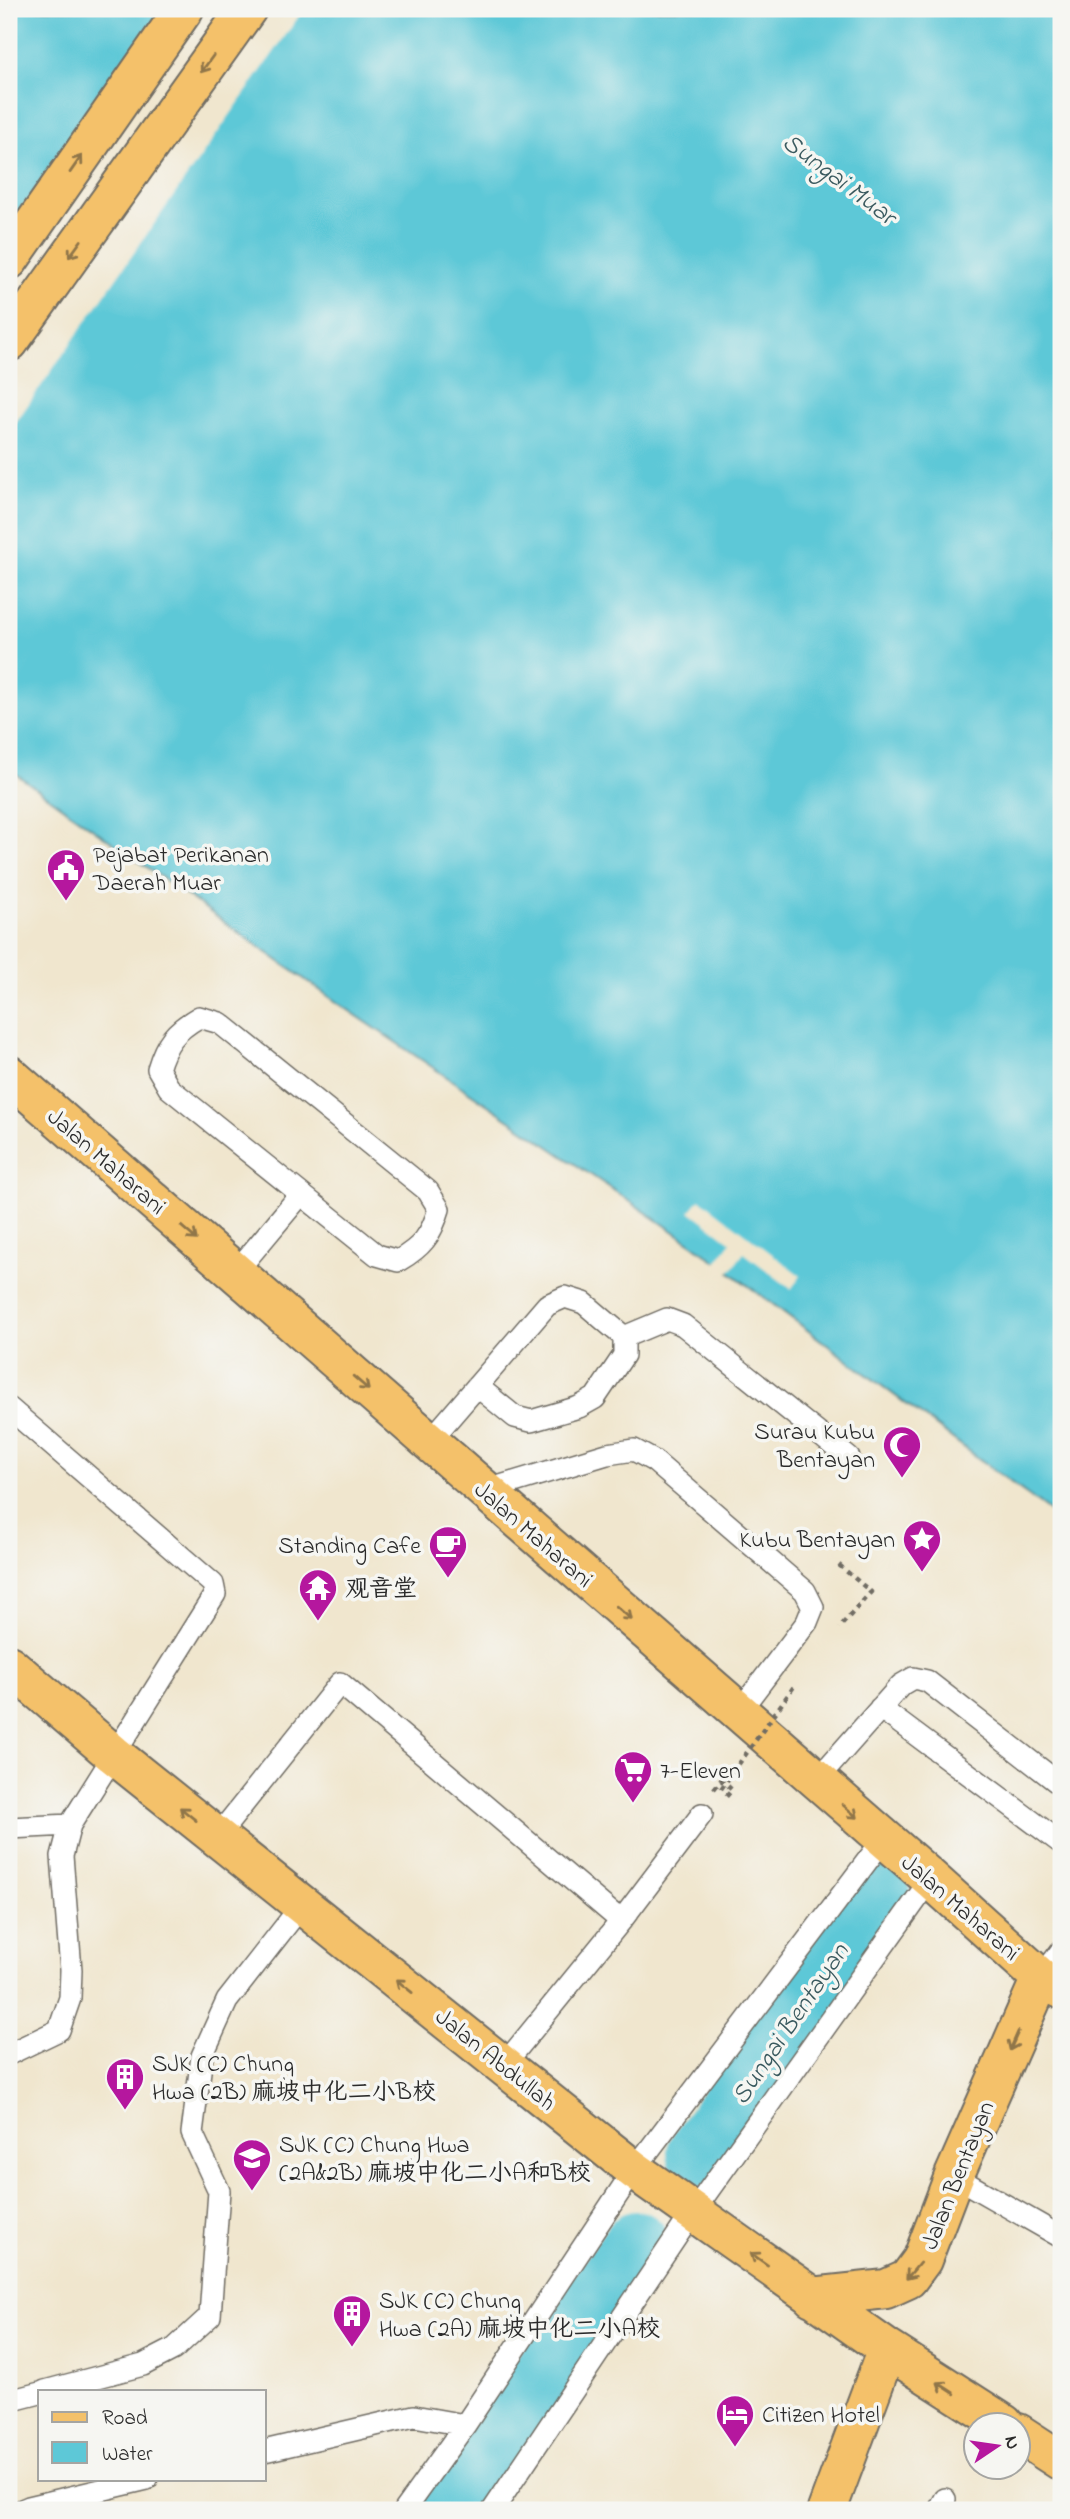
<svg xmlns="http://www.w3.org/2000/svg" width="1070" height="2519" viewBox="0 0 1070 2519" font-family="'Indie Flower','LXGW WenKai TC',sans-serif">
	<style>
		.water { fill: #5dc8d7; stroke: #447a81; stroke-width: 2 }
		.pier { fill: #f0e6ce }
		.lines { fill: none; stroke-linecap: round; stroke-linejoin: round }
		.river { stroke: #5dc8d7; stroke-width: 68 }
		.lane-casing { stroke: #706c64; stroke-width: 24 }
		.primary-casing { stroke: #706c64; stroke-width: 42 }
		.path { stroke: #706c64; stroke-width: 4.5; stroke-dasharray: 5 5; stroke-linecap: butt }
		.lane { stroke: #fff; stroke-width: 21 }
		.primary { stroke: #f4c16a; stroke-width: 38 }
		.path-bridge { stroke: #706c64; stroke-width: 4.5; stroke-dasharray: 5 5; stroke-linecap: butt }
		.oneway { stroke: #90764a }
		.labels { text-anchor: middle; stroke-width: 7; stroke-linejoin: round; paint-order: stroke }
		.poi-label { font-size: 24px; fill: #2b2b2b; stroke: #f6f6f2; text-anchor: start }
		.street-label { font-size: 24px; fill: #2b2b2b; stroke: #f6f6f2 }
		.water-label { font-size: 26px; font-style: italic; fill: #3a5a5f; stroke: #f6f6f2 }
	</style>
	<rect width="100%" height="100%" fill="#f6f6f2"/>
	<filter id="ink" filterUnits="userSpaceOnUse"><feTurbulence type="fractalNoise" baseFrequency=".0143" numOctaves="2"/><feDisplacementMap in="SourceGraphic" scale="14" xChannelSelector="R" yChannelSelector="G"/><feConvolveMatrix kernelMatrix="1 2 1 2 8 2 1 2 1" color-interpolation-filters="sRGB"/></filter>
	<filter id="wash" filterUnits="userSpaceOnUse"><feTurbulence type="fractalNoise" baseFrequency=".00686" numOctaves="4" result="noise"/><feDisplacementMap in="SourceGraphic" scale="28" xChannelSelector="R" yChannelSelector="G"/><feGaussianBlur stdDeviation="1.57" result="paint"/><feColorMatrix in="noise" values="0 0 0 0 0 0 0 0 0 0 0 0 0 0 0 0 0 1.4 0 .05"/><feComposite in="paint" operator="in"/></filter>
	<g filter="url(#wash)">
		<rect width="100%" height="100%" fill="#f0e6ce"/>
		<path class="water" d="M9,9H1061V1520L694,1245L338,1003L9,769Z"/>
		<path class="pier" d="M167,9H304L9,432V227Z
			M700,1199L801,1276L791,1289L744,1253L727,1275L714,1265L731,1242L690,1211Z"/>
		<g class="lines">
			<path class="river" d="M701,2153L877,1894
				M450,2510L636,2245"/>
		</g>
	</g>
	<g filter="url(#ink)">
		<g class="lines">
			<g class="lane-casing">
				<path id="lane" d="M199,1017L220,1023L428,1191L439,1209C431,1236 422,1247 398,1261L377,1255L169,1088L158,1069C166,1042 175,1031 199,1017Z
					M235,1273L301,1194
					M624,1337L667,1319L683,1325L849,1458
					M9,1408L213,1584L215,1594L70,1825L62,1856L71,1970L70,1998L59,2030L9,2054
					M429,1442L547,1305L565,1297L584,1303L624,1337V1355L595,1398L579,1407L531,1421L515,1417L477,1386
					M484,1491L607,1454L634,1450L654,1461L805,1591L813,1607L807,1622L738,1713
					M880,1708L1061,1843
					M816,1781L901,1685L913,1678L927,1681L1061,1785
					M9,1828L70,1825
					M217,1837L340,1683L621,1921
					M1041,1978L1061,1951
					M504,2065L621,1921L702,1814
					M954,2176L1061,2237
					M45,2391L143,2365L174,2349L210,2316L219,2191L192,2133L202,2056L227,2001L302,1905
					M9,2401L40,2393
					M264,2451L414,2416L465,2425
					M22,2510L29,2507L147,2479
					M404,2510L465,2425L634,2170L883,1840
					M493,2510L693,2212L931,1879
					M939,2510L945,2499"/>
			</g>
			<g class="primary-casing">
				<path id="primary" d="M9,260L184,9
					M9,342L247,9
					M9,1075L931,1879L1041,1978L1061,1989
					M9,1665L113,1754L634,2170L887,2349L1004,2424
					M812,2297L886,2289L908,2279L922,2260L954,2176L1041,1978
					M1018,2433L1061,2461
					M827,2510L887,2349"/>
			</g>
			<path class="path" d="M839,1565L871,1592L839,1628
				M714,1789L721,1780L732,1790L725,1798"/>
			<use href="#lane" class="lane"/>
			<use href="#primary" class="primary"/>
			<path class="path-bridge" d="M721,1789L795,1685"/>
		</g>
		<defs><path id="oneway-shaft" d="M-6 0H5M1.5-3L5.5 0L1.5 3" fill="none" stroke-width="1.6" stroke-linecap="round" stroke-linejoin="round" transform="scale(1.75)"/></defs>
		<g class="oneway">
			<use href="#oneway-shaft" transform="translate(207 64) rotate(126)"/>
			<use href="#oneway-shaft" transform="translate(76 164) rotate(-55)"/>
			<use href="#oneway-shaft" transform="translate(75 249) rotate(126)"/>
			<use href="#oneway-shaft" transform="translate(189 1233) rotate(41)"/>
			<use href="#oneway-shaft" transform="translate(361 1383) rotate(41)"/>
			<use href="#oneway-shaft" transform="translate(624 1613) rotate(41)"/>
			<use href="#oneway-shaft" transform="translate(850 1811) rotate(41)"/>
			<use href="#oneway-shaft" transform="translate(188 1814) rotate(-141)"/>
			<use href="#oneway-shaft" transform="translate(404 1986) rotate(-141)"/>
			<use href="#oneway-shaft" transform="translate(1014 2041) rotate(114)"/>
			<use href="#oneway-shaft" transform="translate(759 2259) rotate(-145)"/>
			<use href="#oneway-shaft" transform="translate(913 2271) rotate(130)"/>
			<use href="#oneway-shaft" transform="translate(946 2388) rotate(-147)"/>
		</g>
	</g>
	<defs>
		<g id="civic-pin" transform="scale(2.0125)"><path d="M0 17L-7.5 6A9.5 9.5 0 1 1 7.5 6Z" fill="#b5179e" stroke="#f6f6f2"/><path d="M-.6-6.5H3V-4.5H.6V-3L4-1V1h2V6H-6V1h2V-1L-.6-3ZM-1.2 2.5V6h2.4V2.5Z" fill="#fff"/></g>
		<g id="mosque-pin" transform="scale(2.0125)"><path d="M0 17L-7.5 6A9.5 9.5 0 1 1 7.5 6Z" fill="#b5179e" stroke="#f6f6f2"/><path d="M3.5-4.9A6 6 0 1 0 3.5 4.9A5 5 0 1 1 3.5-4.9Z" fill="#fff"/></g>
		<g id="sight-pin" transform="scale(2.0125)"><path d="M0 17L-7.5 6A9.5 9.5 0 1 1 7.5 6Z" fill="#b5179e" stroke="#f6f6f2"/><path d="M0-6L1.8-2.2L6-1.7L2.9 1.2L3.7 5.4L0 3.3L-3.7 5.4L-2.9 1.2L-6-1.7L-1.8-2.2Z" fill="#fff"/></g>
		<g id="cafe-pin" transform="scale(2.0125)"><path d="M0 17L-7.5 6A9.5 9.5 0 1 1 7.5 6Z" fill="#b5179e" stroke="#f6f6f2"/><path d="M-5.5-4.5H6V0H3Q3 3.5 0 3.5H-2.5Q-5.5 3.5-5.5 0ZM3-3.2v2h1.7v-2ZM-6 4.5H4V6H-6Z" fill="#fff"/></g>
		<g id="temple-pin" transform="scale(2.0125)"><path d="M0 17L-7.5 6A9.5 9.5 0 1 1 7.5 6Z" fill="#b5179e" stroke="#f6f6f2"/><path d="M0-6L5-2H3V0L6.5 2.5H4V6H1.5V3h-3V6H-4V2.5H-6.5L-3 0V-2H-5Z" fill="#fff"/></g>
		<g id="supermarket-pin" transform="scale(2.0125)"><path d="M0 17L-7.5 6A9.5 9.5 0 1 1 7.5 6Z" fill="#b5179e" stroke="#f6f6f2"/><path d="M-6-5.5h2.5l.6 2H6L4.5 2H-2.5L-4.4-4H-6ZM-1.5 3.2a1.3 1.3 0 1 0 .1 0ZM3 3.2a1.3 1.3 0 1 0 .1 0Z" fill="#fff"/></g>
		<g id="building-pin" transform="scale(2.0125)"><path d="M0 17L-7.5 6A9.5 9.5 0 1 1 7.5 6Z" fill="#b5179e" stroke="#f6f6f2"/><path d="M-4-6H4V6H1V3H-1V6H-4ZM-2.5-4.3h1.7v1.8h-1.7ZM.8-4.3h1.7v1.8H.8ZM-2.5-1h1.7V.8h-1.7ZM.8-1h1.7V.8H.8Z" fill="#fff"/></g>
		<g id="school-pin" transform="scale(2.0125)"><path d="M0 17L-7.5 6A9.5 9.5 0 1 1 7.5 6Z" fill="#b5179e" stroke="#f6f6f2"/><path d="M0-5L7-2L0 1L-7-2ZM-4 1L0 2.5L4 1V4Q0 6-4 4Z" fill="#fff"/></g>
		<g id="hotel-pin" transform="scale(2.0125)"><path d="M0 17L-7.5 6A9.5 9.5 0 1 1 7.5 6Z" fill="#b5179e" stroke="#f6f6f2"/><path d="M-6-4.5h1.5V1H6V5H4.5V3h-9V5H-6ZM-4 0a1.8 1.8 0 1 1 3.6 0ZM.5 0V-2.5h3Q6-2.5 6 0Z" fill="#fff"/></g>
	</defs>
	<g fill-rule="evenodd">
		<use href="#civic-pin" x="66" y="868"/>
		<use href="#mosque-pin" x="902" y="1445"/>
		<use href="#sight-pin" x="922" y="1539"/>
		<use href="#cafe-pin" x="448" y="1545"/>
		<use href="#temple-pin" x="318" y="1588"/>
		<use href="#supermarket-pin" x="633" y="1770"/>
		<use href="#building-pin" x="125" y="2077"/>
		<use href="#school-pin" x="252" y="2158"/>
		<use href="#building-pin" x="352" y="2314"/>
		<use href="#hotel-pin" x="735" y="2414"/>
	</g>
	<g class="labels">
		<g class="poi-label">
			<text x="93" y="862">Pejabat Perikanan<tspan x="93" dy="28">Daerah Muar</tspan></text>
			<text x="875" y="1439" text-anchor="end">Surau Kubu<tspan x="875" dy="28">Bentayan</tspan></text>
			<text x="895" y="1547" text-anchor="end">Kubu Bentayan</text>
			<text x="421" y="1553" text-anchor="end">Standing Cafe</text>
			<text x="345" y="1596">观音堂</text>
			<text x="660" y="1778">7-Eleven</text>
			<text x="152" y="2071">SJK (C) Chung<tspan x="152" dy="28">Hwa (2B) 麻坡中化二小B校</tspan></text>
			<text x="279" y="2152">SJK (C) Chung Hwa<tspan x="279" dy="28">(2A&amp;2B) 麻坡中化二小A和B校</tspan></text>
			<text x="379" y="2308">SJK (C) Chung<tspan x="379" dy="28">Hwa (2A) 麻坡中化二小A校</tspan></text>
			<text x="762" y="2422">Citizen Hotel</text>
		</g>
		<g class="street-label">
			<text transform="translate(107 1161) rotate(41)" y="8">Jalan Maharani</text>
			<text transform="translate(534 1534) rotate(41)" y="8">Jalan Maharani</text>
			<text transform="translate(961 1907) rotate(41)" y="8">Jalan Maharani</text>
			<text transform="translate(496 2059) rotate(39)" y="8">Jalan Abdullah</text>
			<text transform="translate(957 2175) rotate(-68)" y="8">Jalan Bentayan</text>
		</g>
		<g class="water-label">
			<text transform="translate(840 178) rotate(37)" y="9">Sungai Muar</text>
			<text transform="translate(789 2023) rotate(-56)" y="9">Sungai Bentayan</text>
		</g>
	</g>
	<rect width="1070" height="2519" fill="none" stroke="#f6f6f2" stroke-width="35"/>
	<rect x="38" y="2390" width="228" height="91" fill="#f6f6f2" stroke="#a5a5a2" stroke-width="2"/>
	<rect x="52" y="2412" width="35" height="10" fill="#f4c16a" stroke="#a5a5a2" stroke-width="2"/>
	<text x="102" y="2424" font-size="21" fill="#2b2b2b">Road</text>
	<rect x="52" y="2442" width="35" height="21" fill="#5dc8d7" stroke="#a5a5a2" stroke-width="2"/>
	<text x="102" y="2460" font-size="21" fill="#2b2b2b">Water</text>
	<g transform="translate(997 2446) rotate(77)"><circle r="33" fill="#f6f6f2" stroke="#a5a5a2" stroke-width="2"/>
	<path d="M0-5L12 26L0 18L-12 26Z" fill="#b5179e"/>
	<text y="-10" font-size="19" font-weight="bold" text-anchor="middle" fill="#2b2b2b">N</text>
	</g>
</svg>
